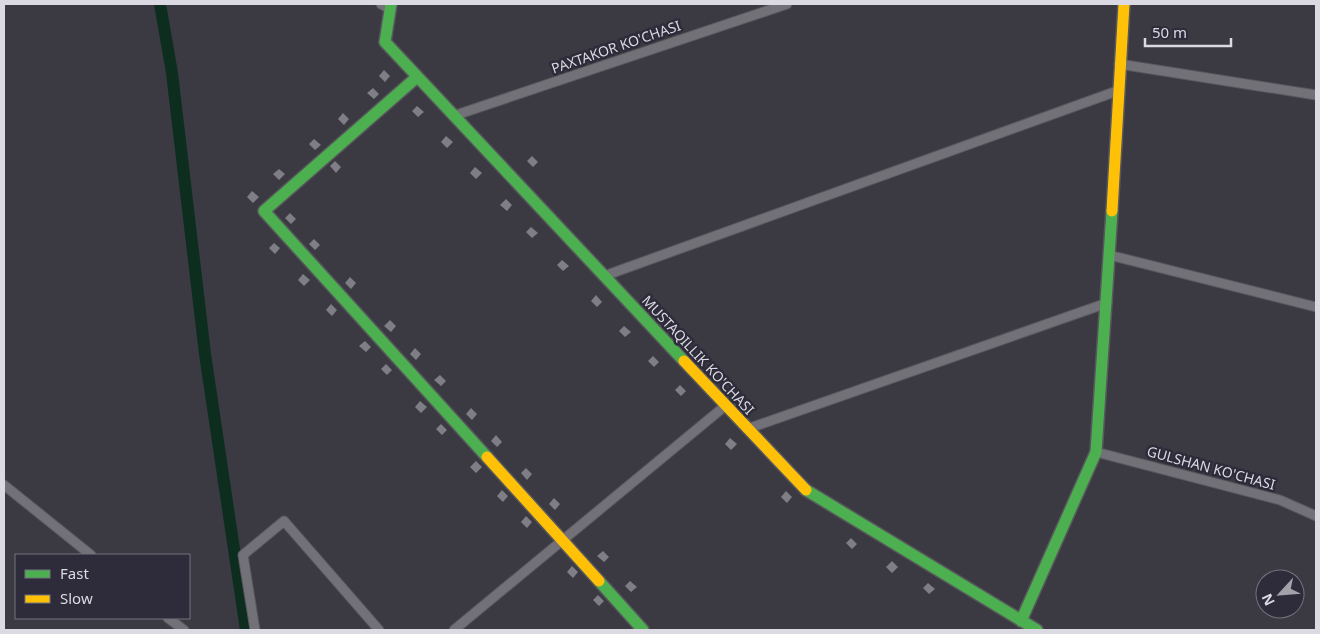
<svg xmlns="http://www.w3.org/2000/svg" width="1320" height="634" viewBox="0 0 1320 634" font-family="'Noto Sans',sans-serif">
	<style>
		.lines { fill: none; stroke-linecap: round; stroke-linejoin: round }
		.canal { stroke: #0d2e1f; stroke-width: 12 }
		.building { fill: #7f7e86 }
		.street-casing { stroke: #57575d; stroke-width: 11 }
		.fast-casing { stroke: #57575d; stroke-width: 14 }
		.slow-casing { stroke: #57575d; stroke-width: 14 }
		.street { stroke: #717177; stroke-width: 9 }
		.fast { stroke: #4caf50; stroke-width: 11 }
		.slow { stroke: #ffc107; stroke-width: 11 }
		.labels { text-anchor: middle; stroke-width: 5; stroke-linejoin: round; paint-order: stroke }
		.street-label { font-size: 14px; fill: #dbdae3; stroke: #2e2c3a }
	</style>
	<rect width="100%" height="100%" fill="#3b3a42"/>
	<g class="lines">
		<path class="canal" d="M160,4L172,73L205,354L246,630"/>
	</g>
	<path class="building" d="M384,70L390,76L385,82L379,76Z
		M373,88L379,94L374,99L367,93Z
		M417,106L424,112L418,117L412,111Z
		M343,113L349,119L344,125L338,119Z
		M446,136L453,142L447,148L441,142Z
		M314,139L321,145L315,150L309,144Z
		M532,156L538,162L533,167L527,161Z
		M335,161L341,167L336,173L330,166Z
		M475,167L482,173L476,179L470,173Z
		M279,169L285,174L279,180L273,174Z
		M252,191L259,197L253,203L247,197Z
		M506,199L512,205L507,211L500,205Z
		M290,213L296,219L291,224L285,218Z
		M531,227L538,233L532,238L526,232Z
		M314,239L320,245L315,250L309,244Z
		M274,243L280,248L275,254L269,248Z
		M562,260L569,266L563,271L557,265Z
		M303,274L310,280L304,286L298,280Z
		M350,277L356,283L351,289L345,283Z
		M596,295L602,302L597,307L591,301Z
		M331,304L337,310L332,316L326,310Z
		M390,320L396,326L391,332L384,326Z
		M624,326L631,332L625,337L619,331Z
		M365,341L371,347L366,352L359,346Z
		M415,348L421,354L416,360L410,354Z
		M653,356L659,362L654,367L648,361Z
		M386,364L392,370L387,375L381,369Z
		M440,375L446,381L441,386L434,380Z
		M680,385L686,391L681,396L675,390Z
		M420,401L427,407L421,413L415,407Z
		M471,408L477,414L472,420L466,414Z
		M441,424L447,430L442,435L436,429Z
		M496,435L502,442L497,447L491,441Z
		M730,438L737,444L731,450L725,444Z
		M476,461L482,467L476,473L470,467Z
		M526,468L532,474L527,480L521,473Z
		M502,490L508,496L503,502L497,496Z
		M786,491L792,497L787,503L781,497Z
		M554,498L560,504L555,510L549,504Z
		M526,516L532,522L527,528L521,522Z
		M851,538L857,544L852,549L846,543Z
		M603,551L609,557L604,562L597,556Z
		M892,561L898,567L892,573L886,567Z
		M572,566L578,572L573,578L567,572Z
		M630,581L637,587L631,592L625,586Z
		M928,583L935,589L929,594L923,588Z
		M598,595L604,601L599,606L593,600Z"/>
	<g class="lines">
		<g class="street-casing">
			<path id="street" d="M381,4L390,9
				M1119,64L1316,95
				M453,116L787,4
				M1109,255L1316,307
				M604,276L1117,91
				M747,429L1107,303
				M1096,452L1280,500L1316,516
				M4,485L91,555
				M168,618L184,630
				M255,630L243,555L284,521L379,630
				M454,630L725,406"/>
		</g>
		<g class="fast-casing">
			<path id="fast" d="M391,4L385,42L684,361
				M417,77L264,211L487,457
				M806,490L1037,630
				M599,581L643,630
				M1021,621L1096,452L1112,211"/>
		</g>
		<g class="slow-casing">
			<path id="slow" d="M1112,211L1124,4
				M684,361L806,490
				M487,457L599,581"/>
		</g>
		<use href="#street" class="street"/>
		<use href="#fast" class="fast"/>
		<use href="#slow" class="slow"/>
	</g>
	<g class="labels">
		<g class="street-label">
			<text transform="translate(616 47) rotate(-19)" y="5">PAXTAKOR KO'CHASI</text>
			<text transform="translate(698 355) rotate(47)" y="5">MUSTAQILLIK KO'CHASI</text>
			<text transform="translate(1211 468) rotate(15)" y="5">GULSHAN KO'CHASI</text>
		</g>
	</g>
	<rect width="1320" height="634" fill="none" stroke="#dbdae3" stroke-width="10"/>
	<rect x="15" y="554" width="175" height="65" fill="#2e2c3a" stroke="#73727e"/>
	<rect x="25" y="570" width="25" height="8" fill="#4caf50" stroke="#73727e"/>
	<text x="60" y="579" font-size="15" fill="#dbdae3">Fast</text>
	<rect x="25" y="595" width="25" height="8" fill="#ffc107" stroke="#73727e"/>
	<text x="60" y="604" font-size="15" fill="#dbdae3">Slow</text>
	<g transform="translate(1280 594) rotate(244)"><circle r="24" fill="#2e2c3a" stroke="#73727e"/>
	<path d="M0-4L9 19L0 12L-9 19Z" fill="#a3a2ab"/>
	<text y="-8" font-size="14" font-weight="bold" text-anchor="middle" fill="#dbdae3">N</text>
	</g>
	<path d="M1145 38v8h86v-8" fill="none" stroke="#dbdae3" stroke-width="2.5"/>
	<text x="1152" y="38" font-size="15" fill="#dbdae3" stroke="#2e2c3a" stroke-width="4" paint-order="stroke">50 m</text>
</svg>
